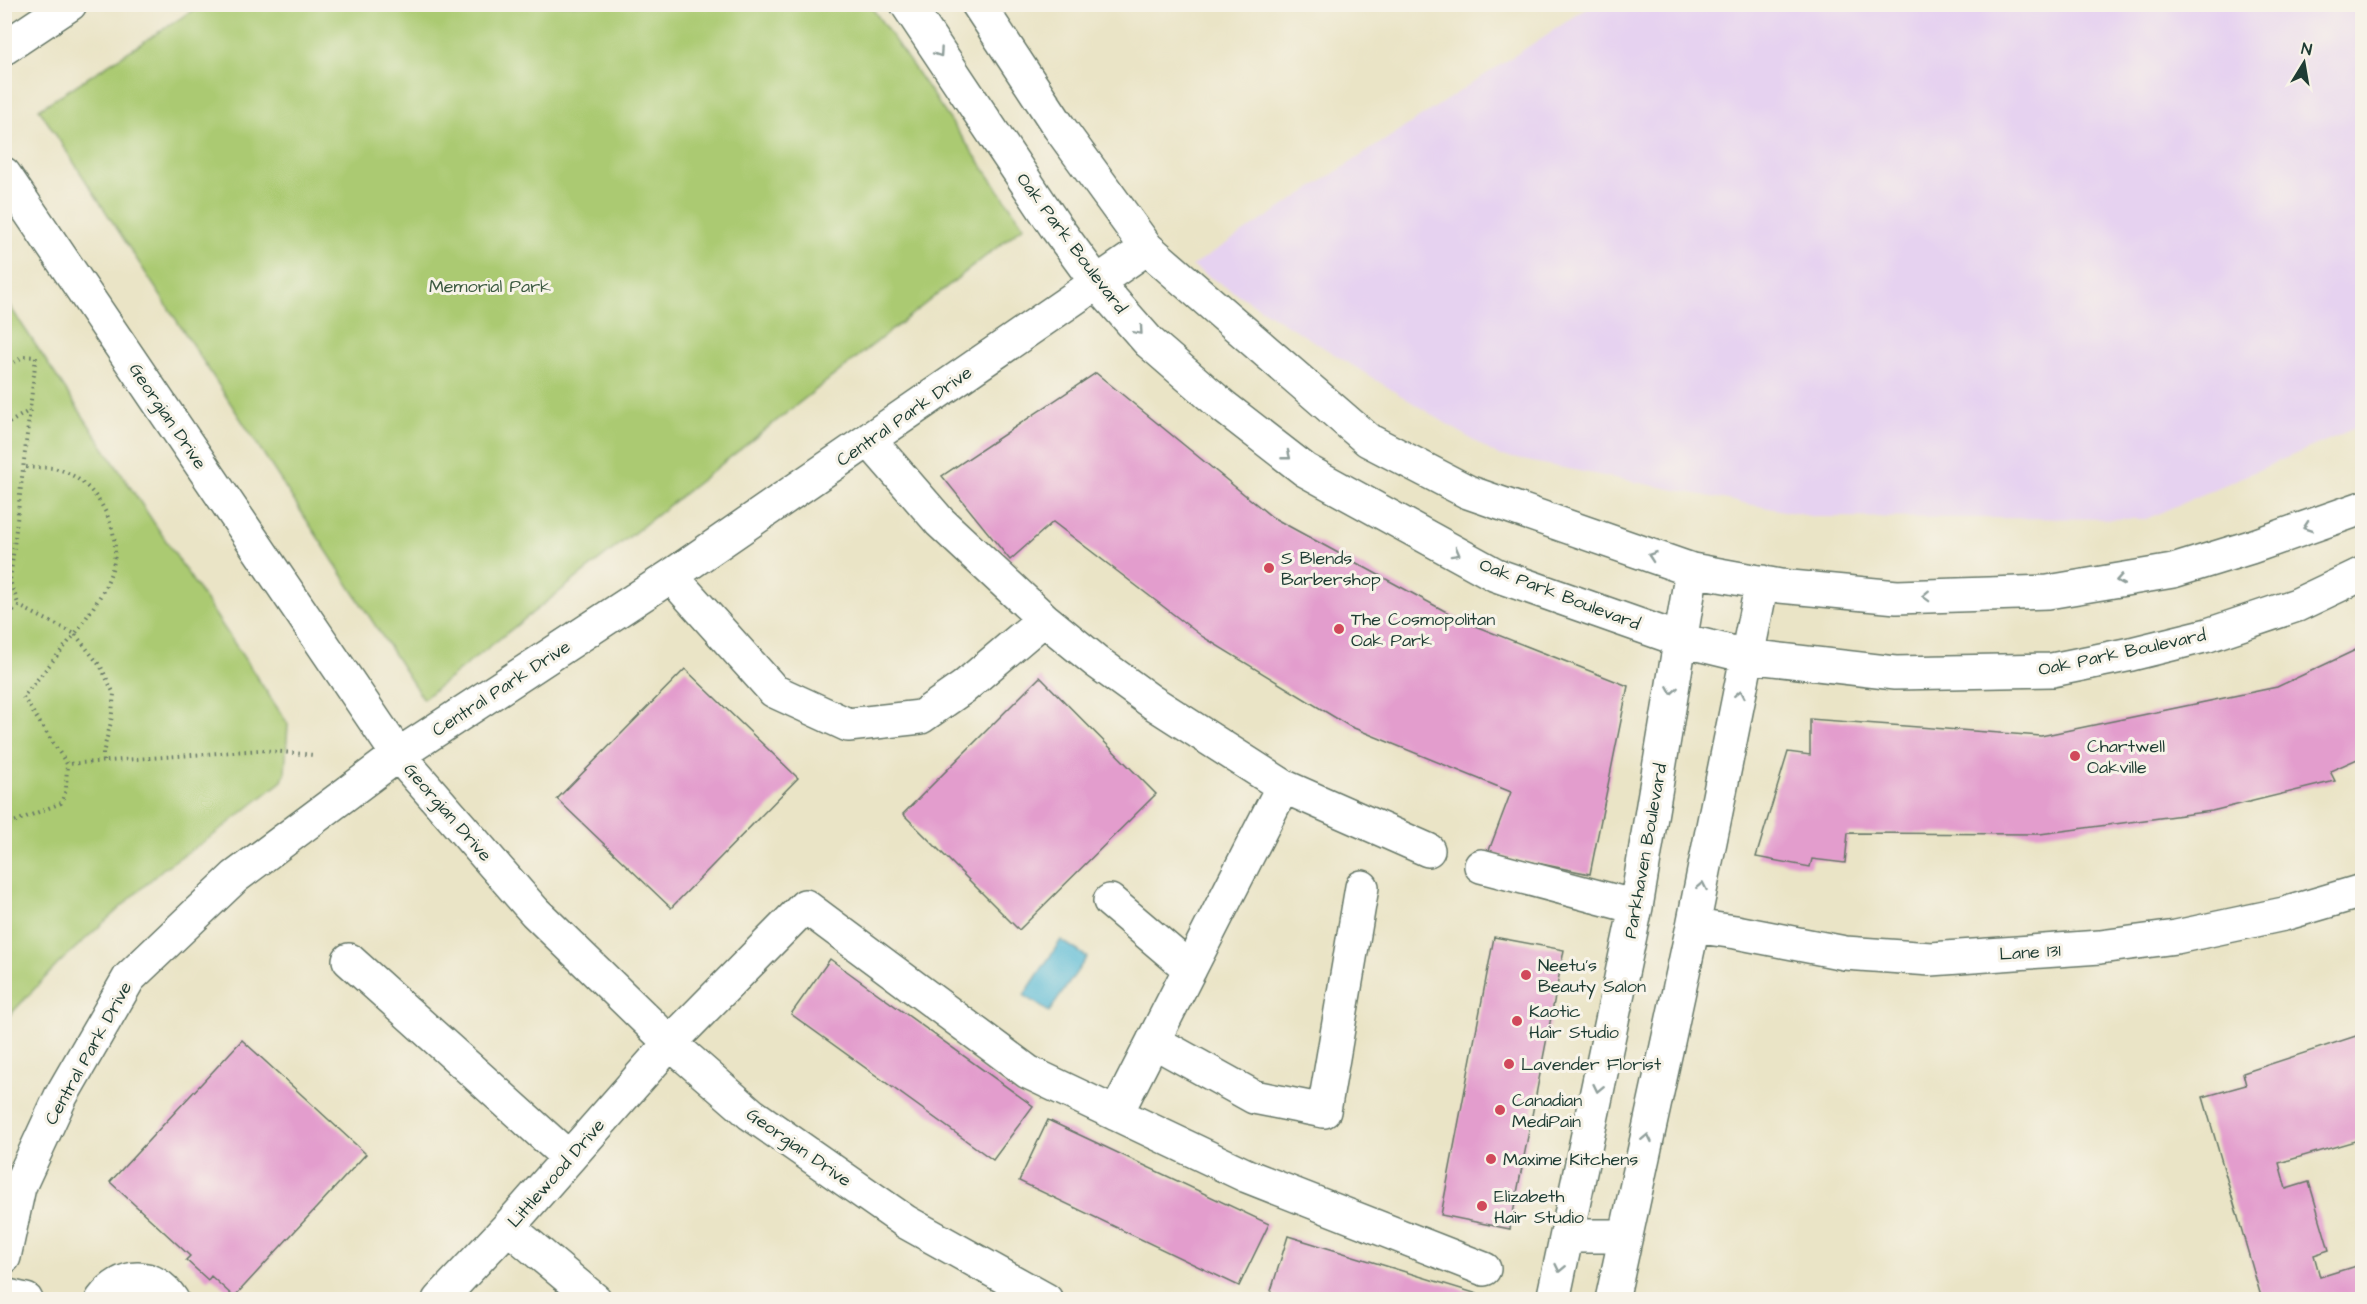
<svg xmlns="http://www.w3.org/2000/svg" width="2367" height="1304" viewBox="0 0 2367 1304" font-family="'Architects Daughter',sans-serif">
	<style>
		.built { fill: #e6d2f0 }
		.green { fill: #abca72; stroke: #658453; stroke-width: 1.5 }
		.water { fill: #57bad6; stroke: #3b7c85; stroke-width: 1.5 }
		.building { fill: #e39dcd }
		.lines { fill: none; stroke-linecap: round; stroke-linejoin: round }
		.minor-casing { stroke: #667767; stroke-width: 36 }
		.path { stroke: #667767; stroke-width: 4; stroke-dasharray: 1.5 4.5; stroke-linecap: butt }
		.minor { stroke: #fff; stroke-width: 33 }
		.oneway { stroke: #8f9e9a }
		.poi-dot { fill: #d1495b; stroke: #f7f3e8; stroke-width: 2 }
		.labels { text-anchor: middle; stroke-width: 6; stroke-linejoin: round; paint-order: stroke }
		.street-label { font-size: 18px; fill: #1f3d34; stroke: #f7f3e8 }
		.park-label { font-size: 18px; fill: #3b5940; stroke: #f7f3e8 }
		.poi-label { font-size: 18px; fill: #1f3d34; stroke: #f7f3e8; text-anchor: start }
	</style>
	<rect width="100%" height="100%" fill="#f7f3e8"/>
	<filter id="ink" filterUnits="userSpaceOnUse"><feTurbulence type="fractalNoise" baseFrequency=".0167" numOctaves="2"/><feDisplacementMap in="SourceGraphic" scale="12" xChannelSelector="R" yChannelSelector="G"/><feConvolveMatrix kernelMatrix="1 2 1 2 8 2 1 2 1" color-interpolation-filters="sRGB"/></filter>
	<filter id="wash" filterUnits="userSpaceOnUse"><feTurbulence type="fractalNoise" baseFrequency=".008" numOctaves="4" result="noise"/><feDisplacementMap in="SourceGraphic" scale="24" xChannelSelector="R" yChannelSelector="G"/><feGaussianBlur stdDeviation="1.35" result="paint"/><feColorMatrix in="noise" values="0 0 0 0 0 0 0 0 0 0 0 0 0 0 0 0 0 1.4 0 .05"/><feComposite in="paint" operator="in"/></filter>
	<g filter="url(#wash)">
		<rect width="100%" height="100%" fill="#eae4c6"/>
		<path class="built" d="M1592,5H2362V425L2146,519L1815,517L1497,455L1192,266Z"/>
		<path class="green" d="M201,5H870L1024,226L423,699L39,109Z
			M5,299L288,724L285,773L282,781L215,834L164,868L59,963L5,1020Z"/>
		<path class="water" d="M1061,940L1087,957L1049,1012L1024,995Z"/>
		<g id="blocks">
			<path class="building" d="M1096,373L1272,517L1465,622L1628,686L1590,874L1488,853L1511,792L1349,726L1203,637L1053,522L1010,560L942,476Z
				M2362,647V757L2330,771L2335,781L2212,811L2040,834L1848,833L1845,863L1812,859L1810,867L1756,857L1788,752L1810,755V719L2041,736L2277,687Z
				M685,669L798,778L671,908L557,799Z
				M1040,677L1156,794L1019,930L903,814Z
				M1494,937L1564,950L1510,1229L1441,1215Z
				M830,959L1033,1106L993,1160L791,1014Z
				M2362,1034V1139L2279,1163L2286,1189L2309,1182L2329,1250L2314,1255L2320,1277L2362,1264V1300H2262L2203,1097L2246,1085L2243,1073Z
				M242,1040L366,1154L234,1297L211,1276L208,1280L186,1260L190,1256L110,1182Z
				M1048,1120L1269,1224L1239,1286L1019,1181Z
				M1288,1236L1494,1299V1300H1287L1270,1294Z"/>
		</g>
	</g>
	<g filter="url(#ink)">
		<use href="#blocks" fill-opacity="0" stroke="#667767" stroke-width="1.5"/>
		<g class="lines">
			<g class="minor-casing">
				<path id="minor" d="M907,4L1056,227L1097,283L1149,342L1224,407L1305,470L1496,575L1681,640L1747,656L1895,673L2052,670L2131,654L2208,635L2297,605L2362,574
					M978,4L1059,127L1147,248L1368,440L1468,492L1692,570L1780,586L1897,597L2048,592L2173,571L2251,547L2362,508
					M4,48L70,4
					M4,174L398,755L535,912L670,1043L751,1114L906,1222L1046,1300
					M869,440L940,522L1044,619L1097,662L1152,702L1283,786L1428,850
					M671,576L774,691L848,725L921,717L964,687L1044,619
					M1481,866L1636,907
					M1110,901L1190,969
					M1693,926L1736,932L1845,953L1931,959L2100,947L2176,937L2284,914L2362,891
					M349,960L569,1158
					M1153,1041L1254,1097L1324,1111L1362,887
					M1116,1114L1283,786
					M508,1227L595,1300
					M1567,1236H1626
					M4,1257L19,1187L61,1096L129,978L235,877L398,755L671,576L1147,248
					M4,1295L26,1300
					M102,1300C122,1273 153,1271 172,1300
					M439,1300L508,1227L670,1043L805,906L1028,1072L1247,1176L1484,1269
					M1553,1300L1636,907L1692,570
					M1612,1300L1693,926L1762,582"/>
			</g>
			<path class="path" d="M4,369L24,356L36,357L10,581L19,606
				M4,426L30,410
				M4,618L19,606L75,634C90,612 109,588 114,561C121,523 91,475 53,468C44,467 34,468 25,467
				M103,761V753L111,722L114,694L101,667L75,634L23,697L67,764L261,750L314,755
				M4,826L61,803L66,790L67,764"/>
			<use href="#minor" class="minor"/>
		</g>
		<defs><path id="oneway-chevron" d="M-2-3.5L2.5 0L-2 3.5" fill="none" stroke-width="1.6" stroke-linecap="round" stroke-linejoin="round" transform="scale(1.5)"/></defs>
		<g class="oneway">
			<use href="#oneway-chevron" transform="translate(939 53) rotate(56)"/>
			<use href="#oneway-chevron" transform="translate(1139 331) rotate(49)"/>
			<use href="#oneway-chevron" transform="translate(1287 456) rotate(38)"/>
			<use href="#oneway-chevron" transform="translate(2307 527) rotate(161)"/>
			<use href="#oneway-chevron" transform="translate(1456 553) rotate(29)"/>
			<use href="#oneway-chevron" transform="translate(1652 556) rotate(-161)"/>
			<use href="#oneway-chevron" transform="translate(2120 580) rotate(170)"/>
			<use href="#oneway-chevron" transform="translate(1926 596) rotate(178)"/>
			<use href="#oneway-chevron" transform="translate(1672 690) rotate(99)"/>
			<use href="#oneway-chevron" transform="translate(1740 694) rotate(-79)"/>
			<use href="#oneway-chevron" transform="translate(1702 886) rotate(-79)"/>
			<use href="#oneway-chevron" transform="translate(1598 1088) rotate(102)"/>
			<use href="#oneway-chevron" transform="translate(1647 1138) rotate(-78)"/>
			<use href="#oneway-chevron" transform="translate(1560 1268) rotate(102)"/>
		</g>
	</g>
	<g class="poi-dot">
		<circle cx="1269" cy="568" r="6"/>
		<circle cx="1339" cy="629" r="6"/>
		<circle cx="2075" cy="756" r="6"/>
		<circle cx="1526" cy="975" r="6"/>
		<circle cx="1517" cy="1021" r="6"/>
		<circle cx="1509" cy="1064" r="6"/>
		<circle cx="1500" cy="1110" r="6"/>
		<circle cx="1491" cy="1159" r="6"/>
		<circle cx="1482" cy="1206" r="6"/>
	</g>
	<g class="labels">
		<g class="street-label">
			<text transform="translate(1072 243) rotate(53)" y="6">Oak Park Boulevard</text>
			<text transform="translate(168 416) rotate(56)" y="6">Georgian Drive</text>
			<text transform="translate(904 416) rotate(-35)" y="6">Central Park Drive</text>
			<text transform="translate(1560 594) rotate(21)" y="6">Oak Park Boulevard</text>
			<text transform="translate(2122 652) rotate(-12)" y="6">Oak Park Boulevard</text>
			<text transform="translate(501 688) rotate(-33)" y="6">Central Park Drive</text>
			<text transform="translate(448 812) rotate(49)" y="6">Georgian Drive</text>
			<text transform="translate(1645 851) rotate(-80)" y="6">Parkhaven Boulevard</text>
			<text transform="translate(2030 952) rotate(-4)" y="6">Lane 131</text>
			<text transform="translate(88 1053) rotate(-61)" y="6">Central Park Drive</text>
			<text transform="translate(799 1147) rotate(35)" y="6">Georgian Drive</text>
			<text transform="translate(556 1173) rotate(-49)" y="6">Littlewood Drive</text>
		</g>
		<g class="park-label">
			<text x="490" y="292">Memorial Park</text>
		</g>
		<g class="poi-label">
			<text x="1281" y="564">S Blends<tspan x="1281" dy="21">Barbershop</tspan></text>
			<text x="1351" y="625">The Cosmopolitan<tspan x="1351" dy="21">Oak Park</tspan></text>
			<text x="2087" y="752">Chartwell<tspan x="2087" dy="21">Oakville</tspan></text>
			<text x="1538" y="971">Neetu's<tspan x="1538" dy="21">Beauty Salon</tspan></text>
			<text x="1529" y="1017">Kaotic<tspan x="1529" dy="21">Hair Studio</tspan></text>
			<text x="1521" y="1070">Lavender Florist</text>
			<text x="1512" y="1106">Canadian<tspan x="1512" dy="21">MediPain</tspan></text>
			<text x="1503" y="1165">Maxime Kitchens</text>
			<text x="1494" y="1202">Elizabeth<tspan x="1494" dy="21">Hair Studio</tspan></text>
		</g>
	</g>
	<rect width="2367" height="1304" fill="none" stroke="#f7f3e8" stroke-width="24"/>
	<g transform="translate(2304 63) rotate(11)" stroke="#f7f3e8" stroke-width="4.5" paint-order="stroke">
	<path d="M0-4.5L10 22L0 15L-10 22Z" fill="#1f3d34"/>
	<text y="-9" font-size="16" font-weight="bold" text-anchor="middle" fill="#1f3d34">N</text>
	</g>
</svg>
